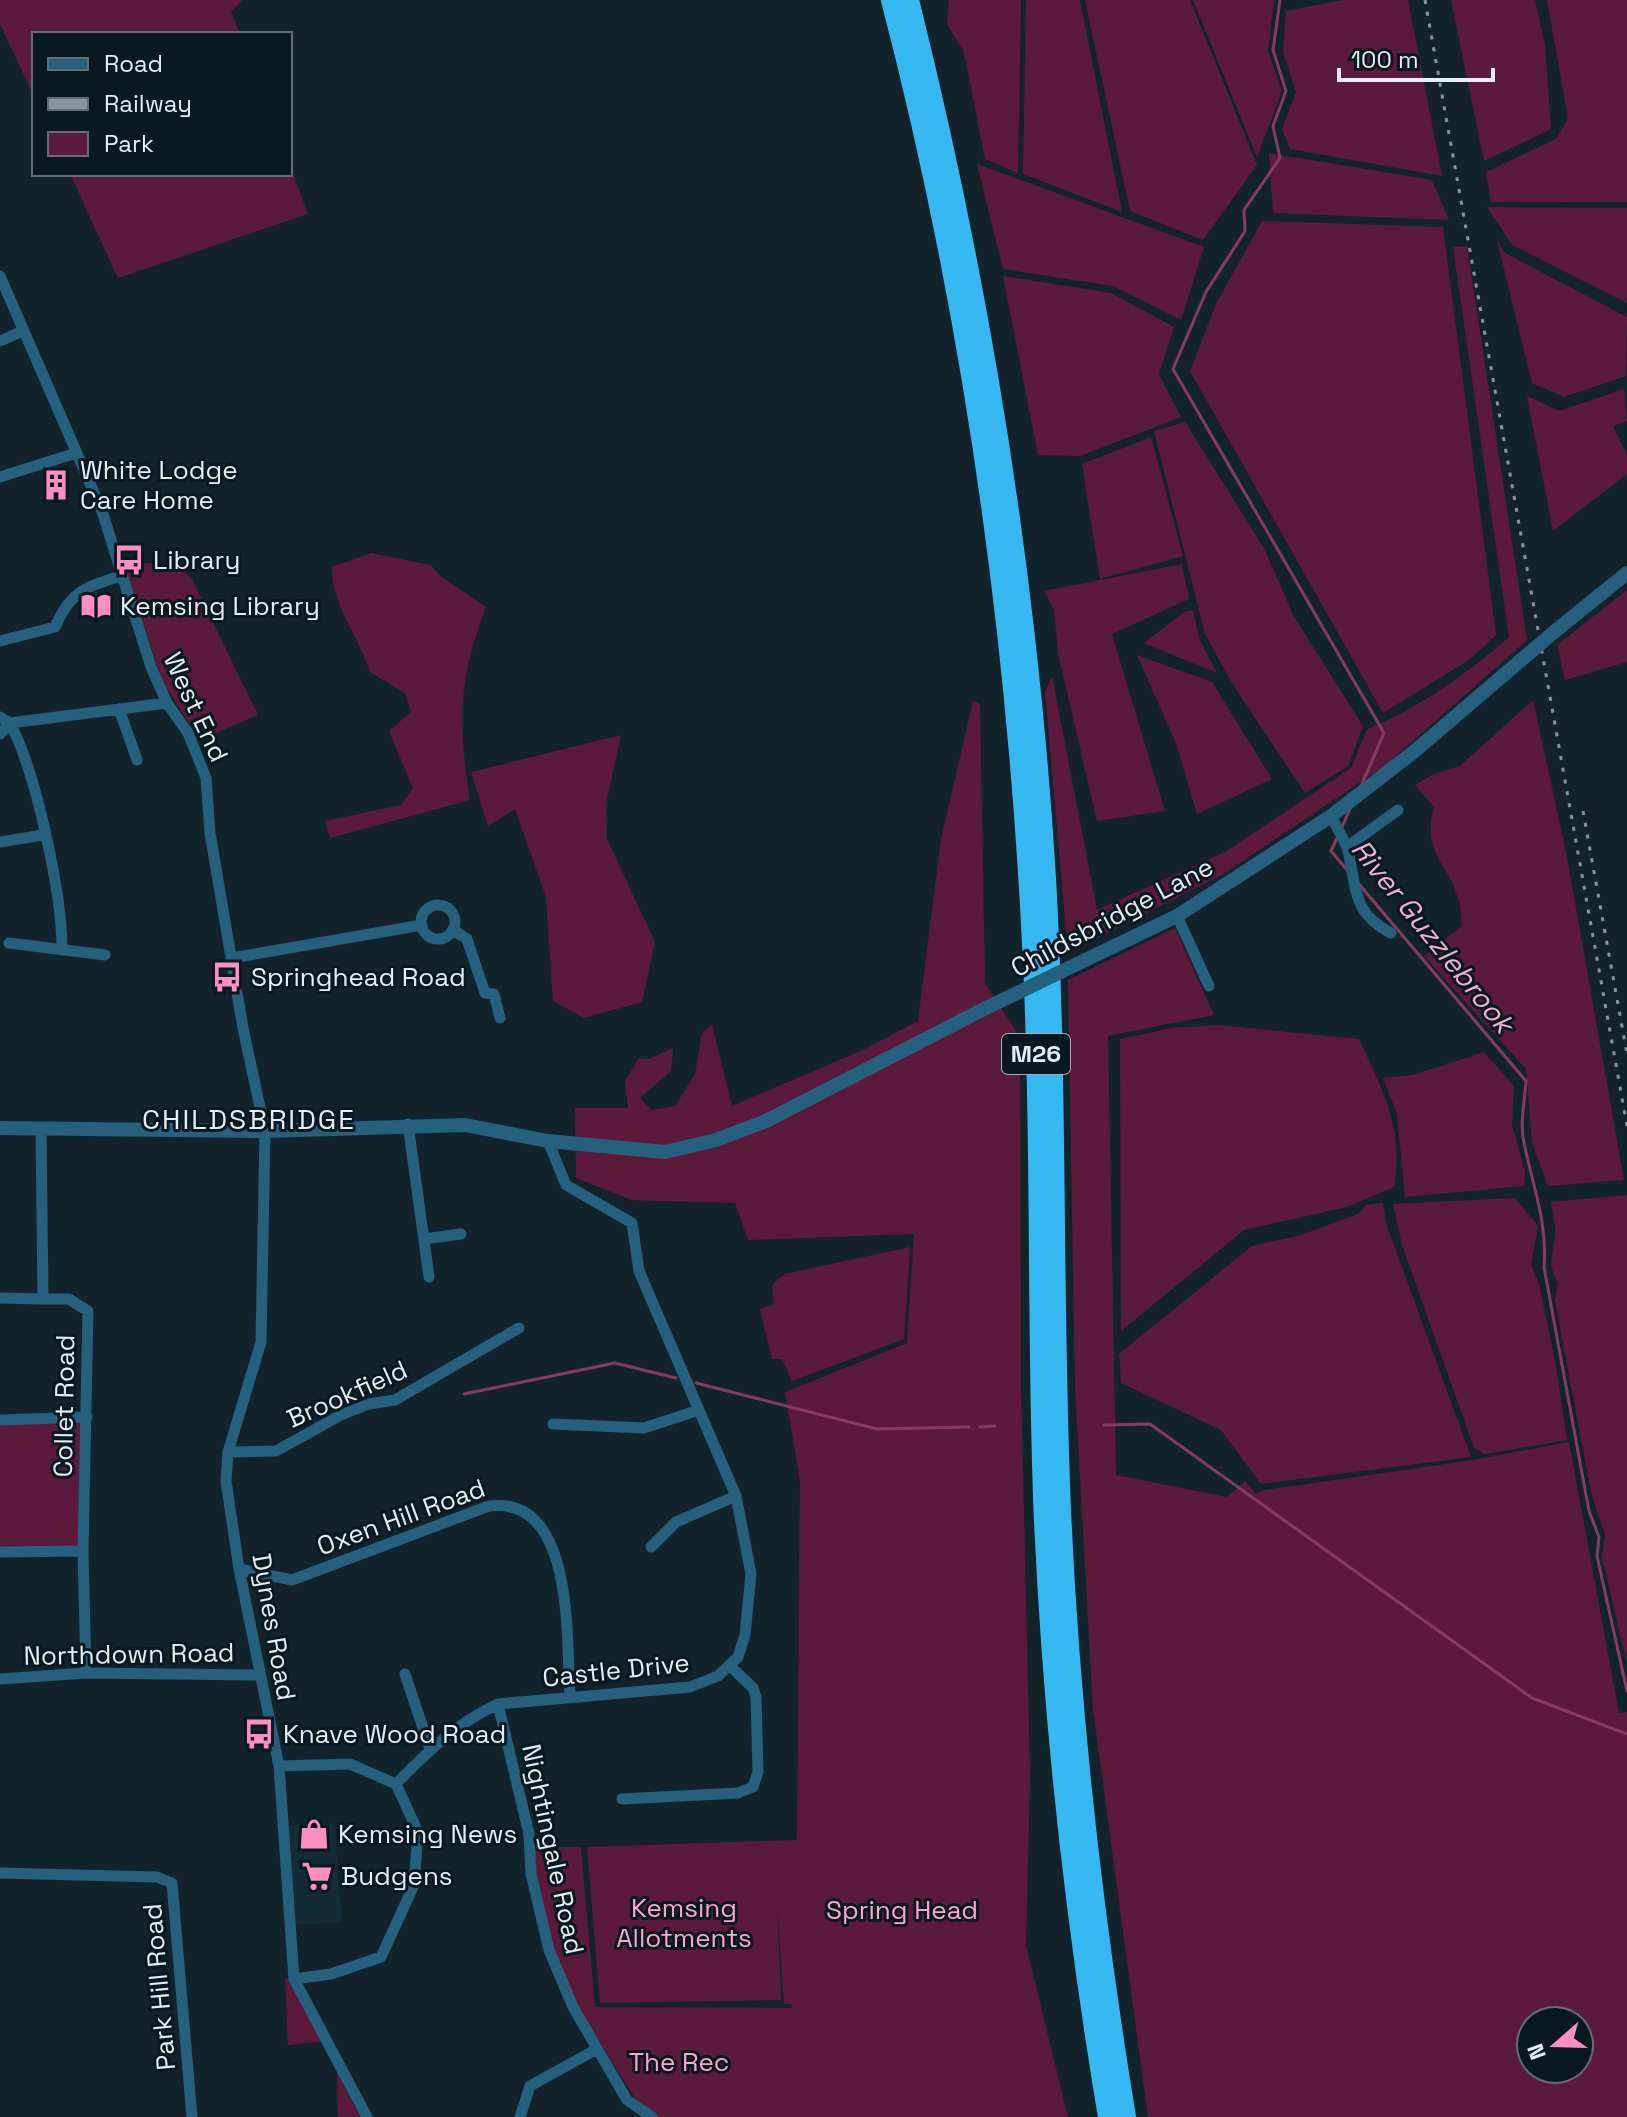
<svg xmlns="http://www.w3.org/2000/svg" width="1627" height="2117" viewBox="0 0 1627 2117" font-family="'Space Grotesk',sans-serif">
	<style>
		.built { fill: #142c38 }
		.green { fill: #5c1a3b; fill-rule: evenodd }
		.lines { fill: none; stroke-linecap: round; stroke-linejoin: round }
		.stream { stroke: #873c5f; stroke-width: 3 }
		.minor { stroke: #25617e; stroke-width: 11 }
		.tertiary { stroke: #25617e; stroke-width: 14 }
		.motorway { stroke: #36b8f2; stroke-width: 20 }
		.rail { stroke: #88959c; stroke-width: 3; stroke-dasharray: 4 8; stroke-linecap: butt }
		.tertiary-bridge { stroke: #25617e; stroke-width: 14 }
		.labels { text-anchor: middle; stroke-width: 6; stroke-linejoin: round; paint-order: stroke }
		.shield { fill: #091921; stroke: #a2aeb5; stroke-width: 2 }
		.shield-label { font-size: 24px; font-weight: bold; fill: #e4eef4 }
		.poi-label { font-size: 26px; fill: #e4eef4; stroke: #091921; text-anchor: start }
		.street-label { font-size: 26px; fill: #e4eef4; stroke: #091921 }
		.park-label { font-size: 26px; fill: #fda6ca; stroke: #091921 }
		.water-label { font-size: 28px; font-style: italic; fill: #f3b0cb; stroke: #091921 }
		.neighbourhood-label { font-size: 28px; letter-spacing: 2px; fill: #e4eef4; stroke: #091921 }
	</style>
	<rect width="100%" height="100%" fill="#12232b"/>
	<path class="built" d="M334,1823L342,1922L293,1925L286,1826Z"/>
	<path class="green" d="M0,0H243L231,12L240,34H34V97L0,24Z
		M949,0H1021L1018,173L985,159L964,52L947,24Z
		M1026,0H1080L1122,212L1023,174Z
		M1085,0H1190L1257,165L1203,240L1130,211Z
		M1193,0H1274L1268,51L1282,91L1257,157Z
		M1343,0H1408L1442,176L1290,149L1282,129L1296,92L1283,52L1286,11Z
		M1451,0H1535L1545,45L1551,129L1484,161Z
		M1547,0H1627V202H1491L1486,172L1556,139L1568,118Z
		M1269,153L1432,180L1449,220L1273,213Z
		M977,164L1204,247L1181,320L1113,286L1003,269Z
		M290,166L308,214L118,278L70,174H290Z
		M1487,207L1627,208V303L1512,245Z
		M1262,221L1443,227L1496,635L1469,660L1383,713L1190,371L1216,304Z
		M1497,240L1505,253L1627,317L1626,376L1564,397L1532,383Z
		M1467,246L1527,640L1386,765L1225,873L1068,953L1045,692L1052,676L1097,910L1225,852L1351,768L1367,729C1418,709 1468,673 1509,637L1453,247Z
		M1003,276L1111,293L1174,327L1159,374L1181,417L1080,456L1038,455Z
		M1624,389L1627,421L1613,426L1627,455V474L1553,531L1527,396L1559,411Z
		M1185,422L1265,550L1293,615L1363,726L1348,766L1305,793L1232,683L1205,634L1154,431Z
		M1151,437L1183,556L1100,579L1082,464Z
		M371,553L431,565L440,576L486,607C458,680 458,723 470,800L330,838L325,821L401,805L413,788L389,731L411,712L406,694L370,672C359,636 331,604 332,567Z
		M123,561L177,566L192,579L258,715L200,740L162,681Z
		M1182,564L1189,599L1112,634L1165,811L1097,821L1058,653L1054,609L1044,591Z
		M1627,590V662L1565,680L1557,645Z
		M1193,610L1199,638L1217,673L1144,643L1184,612Z
		M1137,655L1212,682L1272,779L1197,814L1176,743Z
		M1533,700L1567,857L1624,1180L1548,1186L1532,1143L1526,1069L1424,956L1462,926C1461,918 1461,908 1459,901C1448,862 1421,852 1434,807L1415,785L1434,774L1460,766Z
		M973,701L980,704L985,983L1020,1037L1021,1384L1030,1775L1026,1946L1068,2117H656L634,2097L574,2000L552,1944L536,1873L534,1847H581L595,2007L792,2008L791,2004H784L777,1907L781,2000L600,2003L587,1847L797,1840L800,1481L785,1392L907,1343L914,1234L748,1240L735,1203L632,1200L576,1178L575,1108H628L625,1081L639,1058L649,1059L673,1048L671,1071L640,1098L651,1110L675,1106L695,1074L702,1033L712,1025L732,1106L863,1050L918,1021L941,839Z
		M621,735L606,804L607,839L655,942L642,1002L584,1018L553,1001L546,897L515,809L488,826L471,772Z
		M1175,928L1214,1015L1108,1036L1116,1475L1227,1497L1245,1481L1256,1494L1264,1490L1473,1460L1569,1442L1619,1713L1627,1712V2117H1148L1093,1709L1075,1387L1068,980ZM1579,2021V2069H1531V2021Z
		M1218,1025L1359,1039C1383,1091 1404,1128 1394,1187L1347,1207L1244,1230L1121,1331L1120,1039L1172,1028Z
		M1484,1052L1514,1086L1512,1125L1525,1171L1524,1186L1405,1197L1397,1114L1383,1078L1413,1075Z
		M1627,1195V1665L1602,1557L1605,1534L1592,1497L1555,1301L1558,1283C1545,1262 1556,1250 1555,1228C1555,1220 1552,1211 1551,1202Z
		M1515,1198L1538,1226L1531,1265L1539,1284L1556,1365L1567,1440L1485,1454L1474,1448L1402,1245L1393,1204Z
		M1383,1203L1386,1223L1471,1457L1261,1484L1221,1430L1121,1383L1119,1354L1252,1246L1301,1235L1358,1214L1366,1205Z
		M910,1247L904,1339L792,1381L782,1359H772L760,1309L774,1304L772,1285L785,1274Z
		M83,1422L79,1549H0V1423Z
		M285,1978L290,1979L324,2041L288,2045Z
		M337,2072L360,2117H338Z"/>
	<g class="lines">
		<path class="stream" d="M1280,0L1273,50L1286,91L1273,126L1280,158L1244,210L1245,231L1206,292L1173,369L1384,733L1362,784
			M1342,827L1350,809
			M1337,838L1331,851L1348,871
			M1358,883L1526,1081C1525,1099 1520,1120 1523,1137C1531,1182 1548,1221 1544,1267L1589,1511L1599,1537L1597,1556L1627,1691
			M696,1383L877,1429L969,1427
			M464,1394L615,1363L676,1378
			M1104,1425L1150,1424L1532,1698L1627,1734
			M980,1427L995,1426"/>
		<path class="minor" d="M0,276L102,511L151,667L167,703L188,733L206,778L210,833L243,1028L265,1131L261,1342L228,1452L226,1481L239,1569L279,1766L294,1979L367,2117
			M0,341L23,331
			M0,477L76,453
			M0,641L55,627C71,591 84,588 120,576
			M119,709L137,760
			M0,717L10,723L0,734
			M1331,816C1336,827 1345,839 1348,851C1357,889 1352,913 1391,933
			M0,842L43,835
			M1347,847L1398,810
			M421 922a17 17 0 1 1 34 0a17 17 0 1 1-34 0Z
			M1177,916L1209,986
			M453,930L467,939L485,993L494,994L500,1018
			M9,943L105,955
			M62,950C62,894 36,772 10,723L167,703
			M232,958L422,925
			M408,1124L429,1277
			M41,1128L43,1299H69L88,1311L83,1551L86,1673
			M424,1239L461,1234
			M0,1298L43,1299
			M0,1420L87,1417
			M553,1424L644,1428L699,1410
			M228,1452L276,1451L341,1415L369,1404L395,1400L519,1328
			M651,1547L676,1522L736,1496
			M0,1552L83,1551
			M239,1569L292,1580L489,1506C575,1495 566,1638 570,1696
			M405,1674L430,1749
			M0,1679L86,1673L259,1675
			M498,1704L529,1834L531,1874L549,1950L573,2007L627,2100L652,2117
			M279,1766L350,1764L396,1784L418,1832L414,1885L381,1957L331,1974L294,1979
			M396,1784C427,1752 457,1723 498,1704L690,1687L718,1676L738,1657L745,1635L751,1574L736,1496L639,1271L632,1223L566,1185L548,1141
			M622,1799L738,1793L753,1787L758,1772L756,1697L753,1688L730,1666
			M0,1873L157,1877L172,1883L192,2117
			M520,2117L530,2086L597,2049"/>
		<path class="tertiary" d="M1554,632L1627,573
			M1077,964L1177,916L1331,816L1416,750L1513,667
			M0,1128L265,1131L465,1125L548,1141L665,1152L716,1140L766,1121L986,1008"/>
		<path class="motorway" d="M891,0C973,315 1018,639 1033,963C1042,1149 1036,1335 1044,1521C1053,1720 1075,1920 1108,2117
			M909,0C981,288 1028,582 1046,878C1058,1088 1052,1299 1061,1510C1070,1714 1093,1916 1126,2117"/>
		<path class="rail" d="M1425,0L1627,1126
			M1583,811L1627,1054"/>
		<path class="tertiary-bridge" d="M1513,667L1554,632
			M986,1008L1077,964"/>
	</g>
	<defs>
		<g id="building-bare" transform="scale(2.4)"><path d="M-4-6H4V6H1V3H-1V6H-4ZM-2.5-4.3h1.7v1.8h-1.7ZM.8-4.3h1.7v1.8H.8ZM-2.5-1h1.7V.8h-1.7ZM.8-1h1.7V.8H.8Z" fill="#fd8ebf" stroke="#091921" stroke-width="2.5" paint-order="stroke"/></g>
		<g id="bus-bare" transform="scale(2.4)"><path d="M-5-6H5V4H4V6H2V4H-2V6H-4V4H-5ZM-3.5-4V0h7V-4ZM-3.5 1.2v1.5H-2V1.2ZM2 1.2v1.5H3.5V1.2Z" fill="#fd8ebf" stroke="#091921" stroke-width="2.5" paint-order="stroke"/></g>
		<g id="library-bare" transform="scale(2.4)"><path d="M-6-4Q-3-5.5-.7-3.5V5Q-3 3-6 4ZM6-4Q3-5.5 .7-3.5V5Q3 3 6 4Z" fill="#fd8ebf" stroke="#091921" stroke-width="2.5" paint-order="stroke"/></g>
		<g id="shop-bare" transform="scale(2.4)"><path d="M-5-2.5h2.3a2.7 3.5 0 0 1 5.4 0H5L5.5 6h-11ZM-1.5-2.5h3a1.5 2.3 0 0 0-3 0Z" fill="#fd8ebf" stroke="#091921" stroke-width="2.5" paint-order="stroke"/></g>
		<g id="supermarket-bare" transform="scale(2.4)"><path d="M-6-5.5h2.5l.6 2H6L4.5 2H-2.5L-4.4-4H-6ZM-1.5 3.2a1.3 1.3 0 1 0 .1 0ZM3 3.2a1.3 1.3 0 1 0 .1 0Z" fill="#fd8ebf" stroke="#091921" stroke-width="2.5" paint-order="stroke"/></g>
	</defs>
	<g fill-rule="evenodd">
		<use href="#building-bare" x="56" y="485"/>
		<use href="#bus-bare" x="129" y="560"/>
		<use href="#library-bare" x="96" y="606"/>
		<use href="#bus-bare" x="227" y="977"/>
		<use href="#bus-bare" x="259" y="1734"/>
		<use href="#shop-bare" x="314" y="1834"/>
		<use href="#supermarket-bare" x="317" y="1876"/>
	</g>
	<g class="labels">
		<rect class="shield" x="1002" y="1034" width="68" height="40" rx="6"/>
		<g class="shield-label">
			<text x="1036" y="1062">M26</text>
		</g>
		<g class="poi-label">
			<text x="80" y="479">White Lodge<tspan x="80" dy="30">Care Home</tspan></text>
			<text x="153" y="569">Library</text>
			<text x="120" y="615">Kemsing Library</text>
			<text x="251" y="986">Springhead Road</text>
			<text x="283" y="1743">Knave Wood Road</text>
			<text x="338" y="1843">Kemsing News</text>
			<text x="341" y="1885">Budgens</text>
		</g>
		<g class="street-label">
			<text transform="translate(196 707) rotate(65)" y="9">West End</text>
			<text transform="translate(1112 917) rotate(-28)" y="9">Childsbridge Lane</text>
			<text transform="translate(347 1394) rotate(-24)" y="9">Brookfield</text>
			<text transform="translate(64 1406) rotate(-89)" y="9">Collet Road</text>
			<text transform="translate(401 1517) rotate(-20)" y="9">Oxen Hill Road</text>
			<text transform="translate(274 1627) rotate(80)" y="9">Dynes Road</text>
			<text transform="translate(129 1654) rotate(-1)" y="9">Northdown Road</text>
			<text transform="translate(616 1670) rotate(-6)" y="9">Castle Drive</text>
			<text transform="translate(553 1849) rotate(78)" y="9">Nightingale Road</text>
			<text transform="translate(159 1987) rotate(-95)" y="9">Park Hill Road</text>
		</g>
		<g class="park-label">
			<text x="684" y="1917">Kemsing<tspan x="684" dy="30">Allotments</tspan></text>
			<text x="902" y="1919">Spring Head</text>
			<text x="679" y="2071">The Rec</text>
		</g>
		<g class="water-label">
			<text transform="translate(1433 936) rotate(51)" y="10">River Guzzlebrook</text>
		</g>
		<g class="neighbourhood-label">
			<text x="249" y="1129">CHILDSBRIDGE</text>
		</g>
	</g>
	<rect x="32" y="32" width="260" height="144" fill="#091921" stroke="#616e75" stroke-width="2"/>
	<rect x="48" y="58" width="40" height="12" fill="#25617e" stroke="#616e75" stroke-width="2"/>
	<text x="104" y="72" font-size="24" fill="#e4eef4">Road</text>
	<rect x="48" y="98" width="40" height="12" fill="#88959c" stroke="#616e75" stroke-width="2"/>
	<text x="104" y="112" font-size="24" fill="#e4eef4">Railway</text>
	<rect x="48" y="132" width="40" height="24" fill="#5c1a3b" stroke="#616e75" stroke-width="2"/>
	<text x="104" y="152" font-size="24" fill="#e4eef4">Park</text>
	<g transform="translate(1555 2045) rotate(250)"><circle r="38" fill="#091921" stroke="#616e75" stroke-width="2"/>
	<path d="M0-6L14 30L0 20L-14 30Z" fill="#fd8ebf"/>
	<text y="-12" font-size="22" font-weight="bold" text-anchor="middle" fill="#e4eef4">N</text>
	</g>
	<path d="M1339 68v12h154v-12" fill="none" stroke="#e4eef4" stroke-width="4"/>
	<text x="1351" y="68" font-size="24" fill="#e4eef4" stroke="#091921" stroke-width="6" paint-order="stroke">100 m</text>
</svg>
